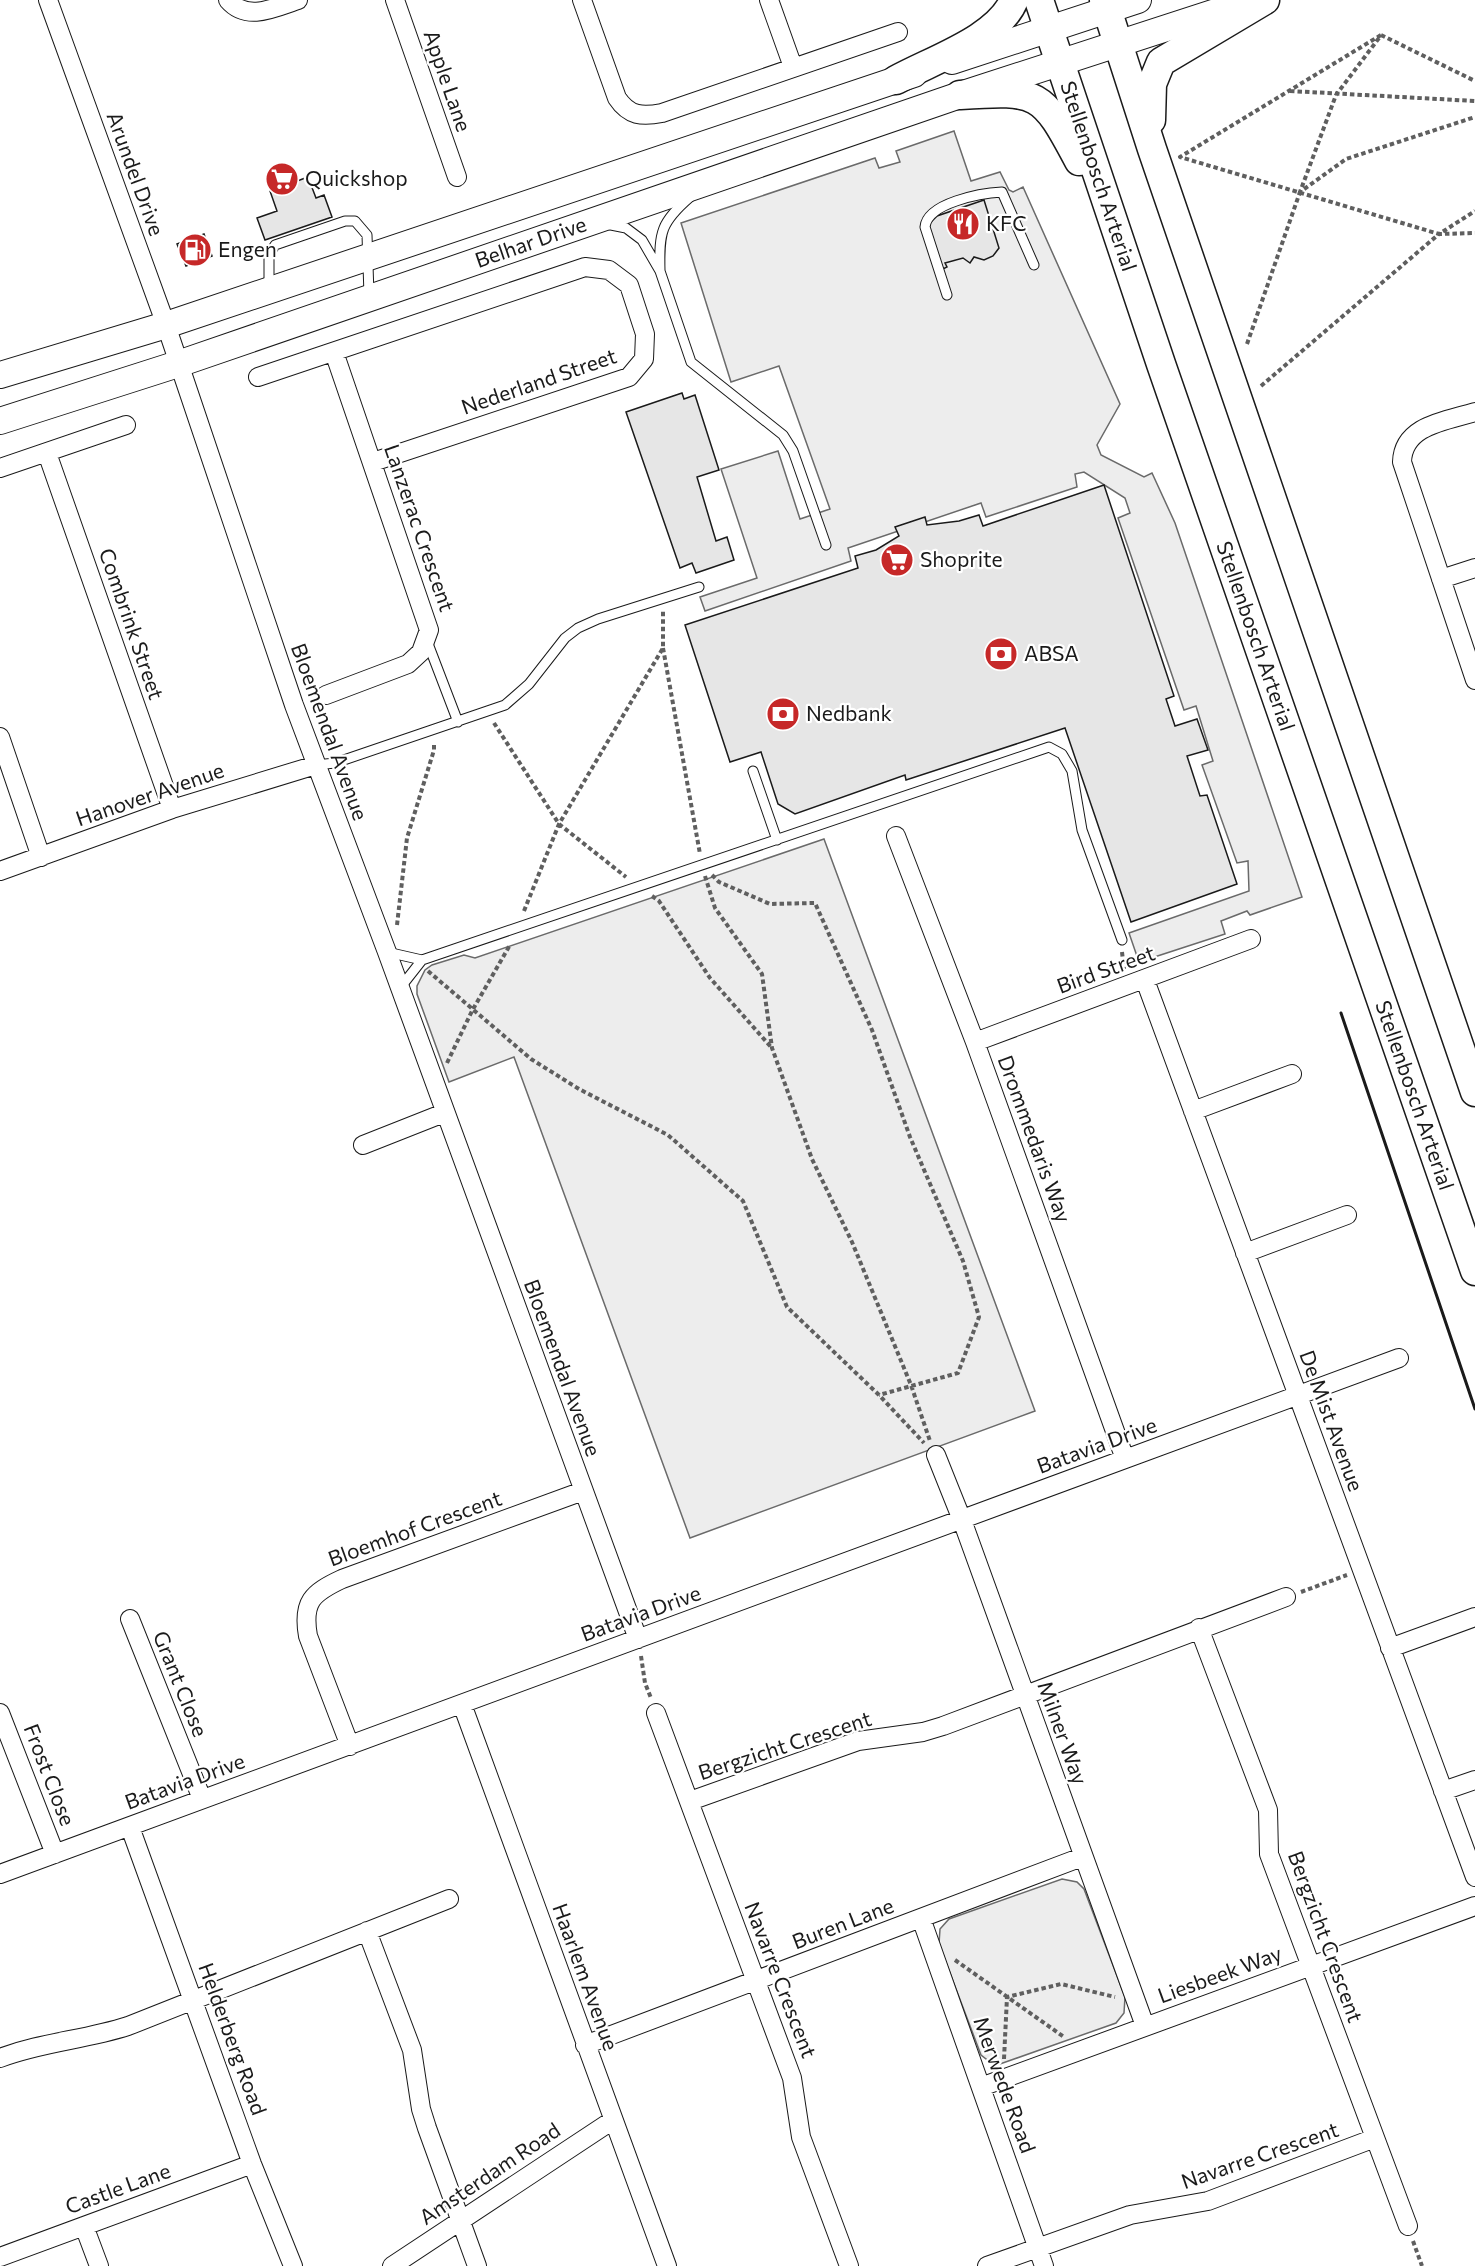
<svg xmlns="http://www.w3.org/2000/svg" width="1475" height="2266" viewBox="0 0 1475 2266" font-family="Commissioner,sans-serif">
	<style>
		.built { fill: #ededed; stroke: #6a6a6a; stroke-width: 1.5 }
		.building { fill: #e6e6e6; stroke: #1a1a1a; stroke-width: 1.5 }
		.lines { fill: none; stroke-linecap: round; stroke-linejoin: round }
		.lane-casing { stroke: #1a1a1a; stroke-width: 11 }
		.street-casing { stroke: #1a1a1a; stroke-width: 20 }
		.secondary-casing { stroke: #1a1a1a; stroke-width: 28 }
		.primary-casing { stroke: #1a1a1a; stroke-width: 31 }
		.path { stroke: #5f5f5f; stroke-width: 4; stroke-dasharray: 4.5 3; stroke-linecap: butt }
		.lane { stroke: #fff; stroke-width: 9 }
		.street { stroke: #fff; stroke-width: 18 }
		.secondary { stroke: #fff; stroke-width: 26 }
		.primary { stroke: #fff; stroke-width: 28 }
		.wall { stroke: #1a1a1a; stroke-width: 3 }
		.labels { text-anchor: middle; stroke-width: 4.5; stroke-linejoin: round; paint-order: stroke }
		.street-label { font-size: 21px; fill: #1a1a1a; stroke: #fff }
		.poi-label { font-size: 21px; fill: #1a1a1a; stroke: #fff; text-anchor: start }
	</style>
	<rect width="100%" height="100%" fill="#fff"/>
	<path class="built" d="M954,131L971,181L1000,172L1009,190L1013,192L1023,187L1120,404L1097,445L1101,455L1144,477L1152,473L1175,523L1302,897L1250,915L1247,911L1221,921L1225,934L1139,962L1129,933L1249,891L1248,861L1237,863L1202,765L1213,761L1196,706L1184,710L1118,518L1130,513L1125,498L1084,472L1075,474L1077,487L986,517L981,503L848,548L851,561L705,611L700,597L757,578L721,469L778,451L800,519L830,509L779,366L731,382L681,223L875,158L879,168L900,162L896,151Z
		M824,839L1035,1411L690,1538L514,1057L449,1082L417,994V986L425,970L432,965L464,955L475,958Z
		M1062,1879L1077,1882L1084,1889L1125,1997L1124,2013L1116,2023L1000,2064L990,2062L981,2055L939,1944L940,1929L949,1919Z"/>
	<path class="building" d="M308,177L316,198L324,195L332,217L265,240L257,218L277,211L270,191Z
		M984,200L999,248L993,256L984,260L974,257L970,263L963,258L945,263L947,267L943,269L929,229L930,223L937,216Z
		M204,234L212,256L186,266L177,244Z
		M682,393L684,399L695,395L719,470L697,477L716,541L727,537L734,560L696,573L692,563L680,568L626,412Z
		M1104,485L1174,696L1166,699L1175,726L1197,719L1208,750L1187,756L1200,796L1207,795L1237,884L1131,922L1065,728L906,780L905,775L795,814L778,804L761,752L730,762L685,625L858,568L855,556L876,550L899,536L895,527L925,517L927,525L959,521L979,515L983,526Z"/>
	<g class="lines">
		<g class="lane-casing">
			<path id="lane" d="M606,224L626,228L642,240L660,271L691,362L783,435L793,451L826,545
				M660,270C659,232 661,222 690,197
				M269,288V255L275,245L345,221H355L367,235L369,295
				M947,295L925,227C927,203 981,193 1002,192L1034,265
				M427,641L458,722
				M316,765L335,763L505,705L529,684L565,638L578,628L598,619L699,587
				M753,771L777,840
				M387,952L422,960L1049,747L1062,754L1072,771L1082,830L1122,940
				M400,988L422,960"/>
		</g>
		<g class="street-casing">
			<path id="street" d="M48,0L166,325L294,705L387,952L638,1639
				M228,0C247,22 274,8 298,0
				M395,0L457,177
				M582,0L617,98C629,116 642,117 662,113L898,32
				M769,0L793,67
				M258,377L585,267L609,270L629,285L645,334L644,359L629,377L373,462
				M1475,412C1446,421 1403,425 1402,462L1475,680
				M47,453L172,809
				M0,468L126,425
				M1441,579L1475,568
				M326,695L408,664L421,652L429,630L334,352
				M0,737L41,857
				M896,836L975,1042L1125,1459
				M0,871L172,809L316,765
				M1145,980L1475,1877
				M975,1042L1251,939
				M1193,1111L1292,1074
				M363,1145L444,1113
				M1245,1253L1347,1215
				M936,1455L962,1520L1145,2026
				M130,1619L202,1799
				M1199,1628L1268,1810L1269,1854L1408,2226
				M1390,1648L1475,1617
				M462,1704L667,2266
				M0,1713L55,1854
				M656,1713L792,2078L801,2137L849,2266
				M350,1746L308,1636C302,1602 312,1593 342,1579L583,1491
				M1443,1791L1475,1780
				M690,1801L858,1741L923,1732L943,1726L1286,1597
				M130,1827L252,2164L293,2266
				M0,1874L1399,1358
				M921,1918L1044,2266
				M367,1931L412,2050L421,2109L427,2128L477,2266
				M585,2045L1082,1857
				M0,2058C42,2042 85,2040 128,2026L449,1899
				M981,2087L1475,1906
				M84,2226L99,2266
				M0,2257L252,2164
				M392,2266L613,2120
				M987,2266L1130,2215L1208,2201L1375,2138"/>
		</g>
		<g class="secondary-casing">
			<g id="secondary">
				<path d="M952,61L1138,0"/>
				<path d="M0,375L166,325L914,74"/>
				<path id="s1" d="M0,421L178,364L960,95L1253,0"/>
			</g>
		</g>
		<g class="primary-casing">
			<g id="primary">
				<path id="s2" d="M1039,0L1161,364L1475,1271"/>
				<path d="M1104,0L1152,149L1475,1092"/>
				<path d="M896,80C932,60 998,39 1014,0"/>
				<path d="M960,95C1039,90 1042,91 1079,161"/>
				<path d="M1151,120L1152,84L1161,62L1265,0"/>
			</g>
		</g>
		<path class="path" d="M1381,35L1180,157L1439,234L1475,211
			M1381,35L1475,81
			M1379,38L1336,95L1300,192L1346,159L1475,117
			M1290,91L1475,101
			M1247,344L1300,192
			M1261,386L1439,234L1475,233
			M663,648L700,854
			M494,723L559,824L626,877
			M712,875L719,882L770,904L815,903L872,1030L910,1137L963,1261L979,1317L958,1373L879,1395
			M705,876L715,908L762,974L772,1048L812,1159L852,1242L911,1385L930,1441
			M652,896L659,901L710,978L771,1047
			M524,911L559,824L663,648V611
			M397,925L407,838L434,750V742
			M1122,952L1124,969
			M428,971L531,1059L579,1089L668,1135L743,1201L787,1307L879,1395L924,1443
			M447,1063L472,1011L510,945
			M1301,1592L1347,1575
			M641,1656L645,1683L651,1698
			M955,1960L1064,2037
			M1004,2059L1007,1997L1061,1984L1115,1997
			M1413,2241L1422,2266"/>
		<use href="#lane" class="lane"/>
		<use href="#street" class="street"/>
		<use href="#secondary" class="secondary"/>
		<use href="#primary" class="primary"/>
		<path class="wall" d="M1341,1013L1475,1409"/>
	</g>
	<defs>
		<g id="supermarket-disc" transform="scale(1.725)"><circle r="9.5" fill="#c62828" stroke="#fff"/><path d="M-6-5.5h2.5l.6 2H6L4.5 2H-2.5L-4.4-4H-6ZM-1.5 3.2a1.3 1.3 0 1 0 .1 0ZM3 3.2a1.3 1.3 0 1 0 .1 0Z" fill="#fff"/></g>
		<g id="restaurant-disc" transform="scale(1.725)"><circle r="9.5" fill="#c62828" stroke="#fff"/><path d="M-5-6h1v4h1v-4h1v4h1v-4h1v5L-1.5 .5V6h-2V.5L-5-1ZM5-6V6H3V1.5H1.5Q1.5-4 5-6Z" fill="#fff"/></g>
		<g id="fuel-disc" transform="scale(1.725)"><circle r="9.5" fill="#c62828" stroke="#fff"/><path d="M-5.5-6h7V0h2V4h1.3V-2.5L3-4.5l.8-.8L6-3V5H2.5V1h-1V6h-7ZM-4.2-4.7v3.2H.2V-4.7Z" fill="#fff"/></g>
		<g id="bank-disc" transform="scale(1.725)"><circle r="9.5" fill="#c62828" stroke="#fff"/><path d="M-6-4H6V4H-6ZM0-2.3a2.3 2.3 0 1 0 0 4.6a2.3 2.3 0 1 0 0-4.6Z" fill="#fff"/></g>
	</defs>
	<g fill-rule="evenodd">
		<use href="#supermarket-disc" x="282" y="179"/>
		<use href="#restaurant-disc" x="963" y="224"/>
		<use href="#fuel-disc" x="195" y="250"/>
		<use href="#supermarket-disc" x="897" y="560"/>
		<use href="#bank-disc" x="1001" y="654"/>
		<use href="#bank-disc" x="783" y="714"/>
	</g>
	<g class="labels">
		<g class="street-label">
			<text transform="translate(447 81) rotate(71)" y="7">Apple Lane</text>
			<text transform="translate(135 174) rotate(70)" y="7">Arundel Drive</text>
			<text dy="7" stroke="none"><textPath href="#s2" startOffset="186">Stellenbosch Arterial</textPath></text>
			<text dy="7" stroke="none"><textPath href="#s1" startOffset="560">Belhar Drive</textPath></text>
			<text transform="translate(539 382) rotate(-19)" y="7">Nederland Street</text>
			<text transform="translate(419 528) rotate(71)" y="7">Lanzerac Crescent</text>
			<text transform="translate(131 624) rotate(71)" y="7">Combrink Street</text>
			<text dy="7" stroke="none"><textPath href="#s2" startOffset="672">Stellenbosch Arterial</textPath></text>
			<text transform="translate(329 732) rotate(70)" y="7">Bloemendal Avenue</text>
			<text transform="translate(150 795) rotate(-19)" y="7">Hanover Avenue</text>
			<text transform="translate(1106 970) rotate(-20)" y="7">Bird Street</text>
			<text dy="7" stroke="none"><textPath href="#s2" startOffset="1158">Stellenbosch Arterial</textPath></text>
			<text transform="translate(1034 1139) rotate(70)" y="7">Drommedaris Way</text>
			<text transform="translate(562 1368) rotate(70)" y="7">Bloemendal Avenue</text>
			<text transform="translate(1331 1421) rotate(70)" y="7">De Mist Avenue</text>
			<text transform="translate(1097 1446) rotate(-20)" y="7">Batavia Drive</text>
			<text transform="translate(415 1529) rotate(-20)" y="7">Bloemhof Crescent</text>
			<text transform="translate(641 1614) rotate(-20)" y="7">Batavia Drive</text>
			<text transform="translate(180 1684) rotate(68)" y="7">Grant Close</text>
			<text transform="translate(1062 1733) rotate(70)" y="7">Milner Way</text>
			<text transform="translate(785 1746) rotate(-18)" y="7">Bergzicht Crescent</text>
			<text transform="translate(49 1775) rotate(69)" y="7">Frost Close</text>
			<text transform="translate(185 1782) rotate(-20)" y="7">Batavia Drive</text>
			<text transform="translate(843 1924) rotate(-21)" y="7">Buren Lane</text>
			<text transform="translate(1325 1937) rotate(70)" y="7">Bergzicht Crescent</text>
			<text transform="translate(1220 1975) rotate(-20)" y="7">Liesbeek Way</text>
			<text transform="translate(585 1977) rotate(70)" y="7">Haarlem Avenue</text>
			<text transform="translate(780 1980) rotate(69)" y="7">Navarre Crescent</text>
			<text transform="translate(232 2039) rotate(70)" y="7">Helderberg Road</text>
			<text transform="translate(1004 2085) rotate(70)" y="7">Merwede Road</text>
			<text transform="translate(1260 2156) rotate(-19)" y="7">Navarre Crescent</text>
			<text transform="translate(490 2174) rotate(-34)" y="7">Amsterdam Road</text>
			<text transform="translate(118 2189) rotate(-20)" y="7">Castle Lane</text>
		</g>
		<g class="poi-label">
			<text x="305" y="186">Quickshop</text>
			<text x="986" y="231">KFC</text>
			<text x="218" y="257">Engen</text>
			<text x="920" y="567">Shoprite</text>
			<text x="1024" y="661">ABSA</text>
			<text x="806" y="721">Nedbank</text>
		</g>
	</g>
</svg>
